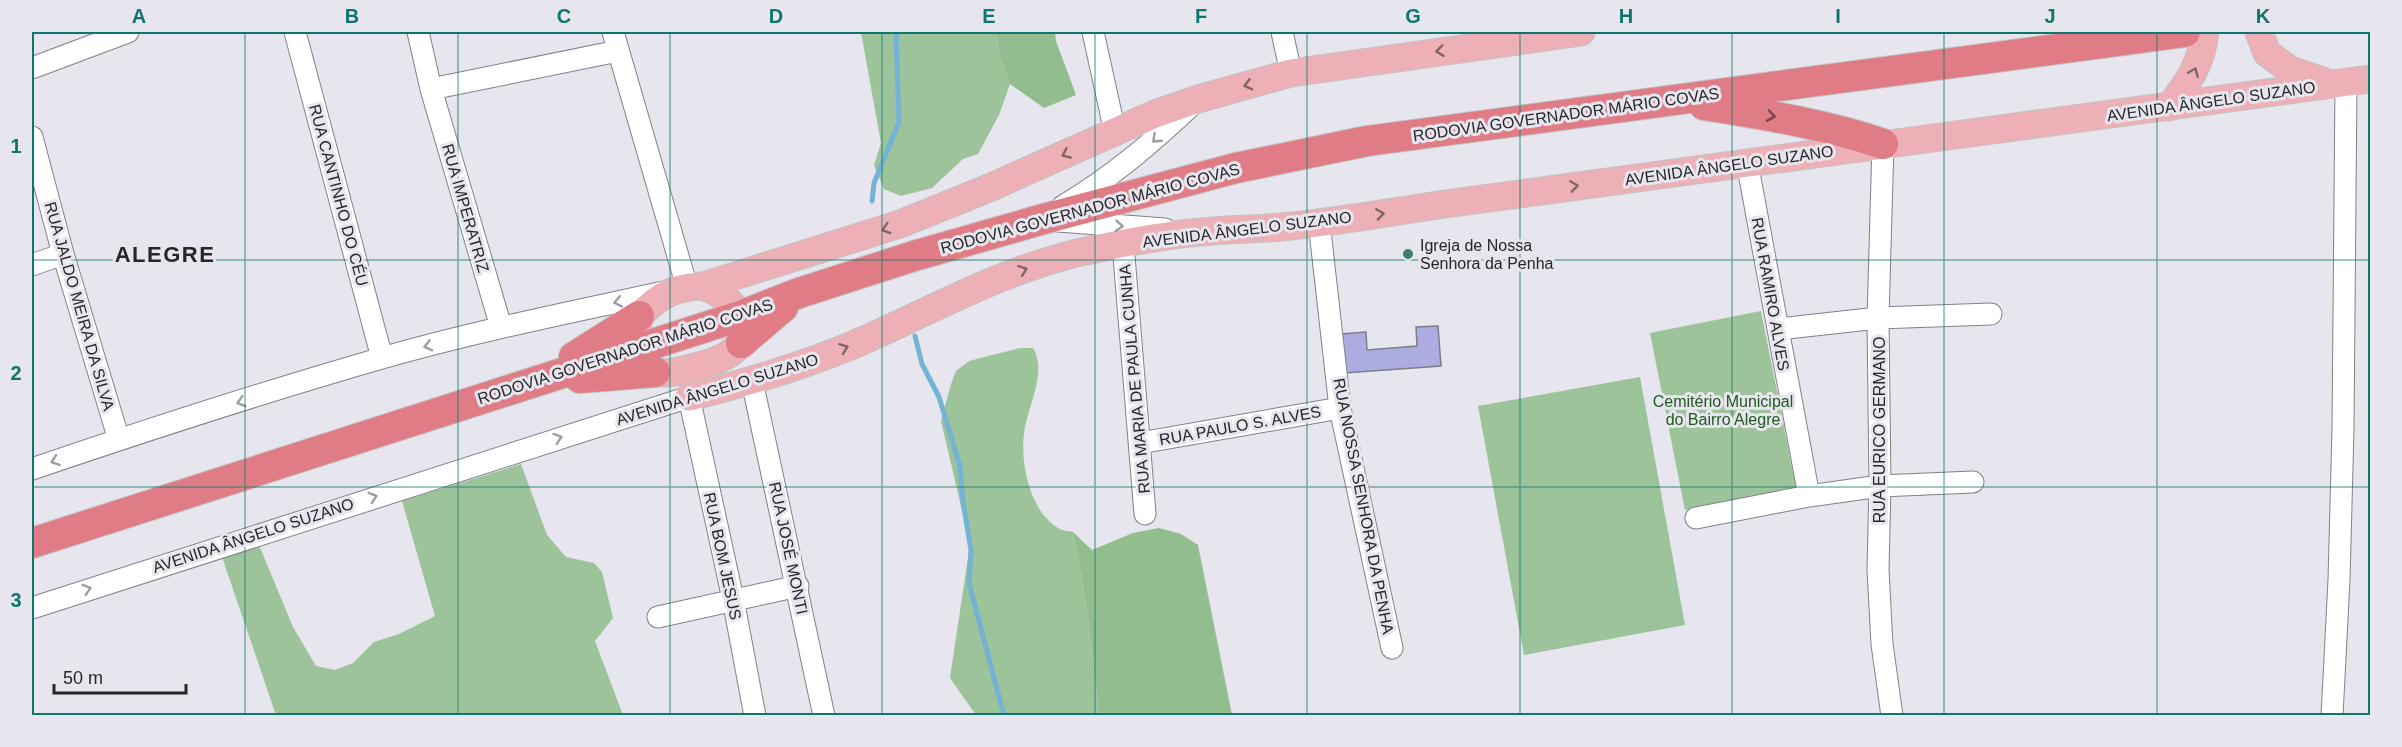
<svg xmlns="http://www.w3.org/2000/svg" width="2402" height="747" viewBox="0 0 2402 747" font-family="Helvetica,sans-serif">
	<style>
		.green { fill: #9cc399 }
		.forest { fill: #92bd8f }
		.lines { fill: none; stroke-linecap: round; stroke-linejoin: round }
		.stream { stroke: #75b3d4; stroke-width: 5 }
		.building { fill: #acabe2; stroke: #7e7e86; stroke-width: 1.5 }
		.minor-casing { stroke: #828189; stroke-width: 23 }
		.major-casing { stroke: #c3c2c3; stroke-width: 29 }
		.highway-casing { stroke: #c3c2c3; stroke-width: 32 }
		.minor { stroke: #fff; stroke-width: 21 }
		.major { stroke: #ecb0b6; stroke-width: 27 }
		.highway { stroke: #e07c85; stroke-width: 30 }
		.oneway { stroke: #806468 }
		.oneway2 { stroke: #71484e }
		.oneway3 { stroke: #9e9d9f }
		.grid { fill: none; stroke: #0f766e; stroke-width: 1.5; stroke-opacity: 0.55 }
		.poi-dot { fill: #40806e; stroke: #e7e5ed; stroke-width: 2 }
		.labels { text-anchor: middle; stroke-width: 6; stroke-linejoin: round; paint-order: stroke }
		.street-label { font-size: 16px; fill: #272629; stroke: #e7e5ed }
		.poi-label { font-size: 16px; fill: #272629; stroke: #e7e5ed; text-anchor: start }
		.park-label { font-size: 16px; fill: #1f5a1f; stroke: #e7e5ed }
		.district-label { font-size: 22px; font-weight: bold; letter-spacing: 1.5px; fill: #272629; stroke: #e7e5ed }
		.neatline { fill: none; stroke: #0f766e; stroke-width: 2 }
		.grid-label { font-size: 20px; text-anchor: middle; font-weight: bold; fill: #0f766e }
	</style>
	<rect width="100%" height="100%" fill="#e7e5ed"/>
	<path class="green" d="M861,32H996L999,55L1010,84L999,115L978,154L963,159L932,188L901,196L884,189L874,165L881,143Z
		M1761,311L1796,488L1685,510L1650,333Z
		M1020,348H1033C1048,372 1027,407 1024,433C1020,464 1030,513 1060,529C1063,531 1070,531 1073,532L1087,610L1099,715H976L950,678L970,544L941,421L951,384L956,371L969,361Z
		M1640,377L1685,625L1524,655L1478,406Z
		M521,464L547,535L566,557L594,563L602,572L613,618L595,641L623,715H276L222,557L259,545L293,627L316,666L335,670L353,663L374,642L399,634L435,616L402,501Z"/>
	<path class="forest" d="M996,32H1055L1056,41L1076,95L1044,108L1010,84L999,55Z
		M1159,528L1181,534L1198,545L1232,715H1099L1087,610L1073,532L1092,550L1133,533Z"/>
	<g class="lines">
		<path class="stream" d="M872,201L874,183L899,122L896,32
			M915,336L922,364L939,397L960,466L963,502L971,550L969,583L1004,716"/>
	</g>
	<path class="building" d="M1438,326L1441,366L1344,373L1341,334L1366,332L1367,350L1417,346L1416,327Z"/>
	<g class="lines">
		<g class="minor-casing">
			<path id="minor" d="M295,32L382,358
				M418,32L431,89L501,327
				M613,32L687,287
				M1093,32L1115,132
				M1282,32L1291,73
				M32,68L128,32
				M431,89L618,51
				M32,137L63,254L119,440
				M1883,144L1878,318L1880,486L1878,570L1882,644L1892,716
				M1747,162L1809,496
				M1063,206C1112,177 1153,142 1194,103
				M1058,221L1165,229
				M1319,222L1340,408L1392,648
				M1123,244L1145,514
				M32,265L63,254
				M1778,329L1878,318L1991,314
				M752,381L824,716
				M1140,443L1340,408
				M32,469C147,430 264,392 382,358C476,331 572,312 668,291
				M1696,518L1809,496L1880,486L1973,482
				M32,608L689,397L733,599L755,716
				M658,617L798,586
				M2332,716L2339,580L2343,429L2346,82"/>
		</g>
		<g class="major-casing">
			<path id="major" d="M2259,32L2267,53L2290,70L2328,83
				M2169,107C2188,84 2202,62 2205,32
				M703,286L900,224L989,188L1155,114L1198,99L1291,73L1581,32
				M703,286C717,291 728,298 736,310C762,345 721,361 694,367C683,370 669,375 657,372C648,369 639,358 637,349C634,339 638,326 639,316C660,295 673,287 703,286Z
				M689,397C750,382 811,364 869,338C937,307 1003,271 1077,253C1121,243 1168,234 1213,231C1236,229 1259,229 1282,227C1337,222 1391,212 1445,204C1753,161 2062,122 2370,79"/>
		</g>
		<g class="highway-casing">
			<path id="highway" d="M1704,105C1765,115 1825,124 1883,144
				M741,343L783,307
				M574,357L639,316
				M580,378L655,372
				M32,543L740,316L799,293L914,256L1040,220L1236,168L1367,141L2185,32"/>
		</g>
		<use href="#minor" class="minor"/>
		<use href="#major" class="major"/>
		<use href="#highway" class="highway"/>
	</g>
	<defs><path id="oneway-chevron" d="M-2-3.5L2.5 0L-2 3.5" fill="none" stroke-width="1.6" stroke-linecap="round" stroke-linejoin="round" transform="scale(1.5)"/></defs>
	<g class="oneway">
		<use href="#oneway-chevron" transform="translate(1440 51) rotate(173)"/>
		<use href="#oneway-chevron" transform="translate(2194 72) rotate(-67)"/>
		<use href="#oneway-chevron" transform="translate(1248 85) rotate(165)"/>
		<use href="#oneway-chevron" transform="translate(1066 154) rotate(156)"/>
		<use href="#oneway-chevron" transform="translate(1574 186) rotate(-8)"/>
		<use href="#oneway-chevron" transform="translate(1380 214) rotate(-8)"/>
		<use href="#oneway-chevron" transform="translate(886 229) rotate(163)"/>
		<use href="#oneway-chevron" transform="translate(1023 270) rotate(-21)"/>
		<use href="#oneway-chevron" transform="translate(844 348) rotate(-21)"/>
	</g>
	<use class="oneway2" href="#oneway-chevron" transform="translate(1771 116) rotate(10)"/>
	<g class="oneway3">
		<use href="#oneway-chevron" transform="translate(1156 139) rotate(137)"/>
		<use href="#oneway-chevron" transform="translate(1119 226) rotate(4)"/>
		<use href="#oneway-chevron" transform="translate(618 302) rotate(168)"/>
		<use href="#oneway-chevron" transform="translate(428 346) rotate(166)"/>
		<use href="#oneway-chevron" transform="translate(241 402) rotate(163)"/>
		<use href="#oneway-chevron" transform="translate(558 438) rotate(-18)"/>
		<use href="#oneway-chevron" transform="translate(55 461) rotate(161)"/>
		<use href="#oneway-chevron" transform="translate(373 497) rotate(-18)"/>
		<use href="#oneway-chevron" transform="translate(87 589) rotate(-18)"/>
	</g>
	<path class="grid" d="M245,32V716M458,32V716M670,32V716M882,32V716M1095,32V716M1307,32V716M1520,32V716M1732,32V716M1944,32V716M2157,32V716M32,260H2370M32,487H2370"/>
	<circle class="poi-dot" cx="1408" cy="254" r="6"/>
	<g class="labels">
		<g class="street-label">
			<text transform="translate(2211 101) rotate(-8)" y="6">AVENIDA ÂNGELO SUZANO</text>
			<text transform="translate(1566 114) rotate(-8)" y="6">RODOVIA GOVERNADOR MÁRIO COVAS</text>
			<text transform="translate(1729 165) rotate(-8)" y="6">AVENIDA ÂNGELO SUZANO</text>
			<text transform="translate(339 195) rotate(75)" y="6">RUA CANTINHO DO CÉU</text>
			<text transform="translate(466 208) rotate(74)" y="6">RUA IMPERATRIZ</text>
			<text transform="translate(1090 208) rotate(-15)" y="6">RODOVIA GOVERNADOR MÁRIO COVAS</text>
			<text transform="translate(1247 229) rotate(-7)" y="6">AVENIDA ÂNGELO SUZANO</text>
			<text transform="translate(1771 294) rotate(80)" y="6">RUA RAMIRO ALVES</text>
			<text transform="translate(80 306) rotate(74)" y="6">RUA JALDO MEIRA DA SILVA</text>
			<text transform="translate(625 351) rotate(-18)" y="6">RODOVIA GOVERNADOR MÁRIO COVAS</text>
			<text transform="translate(1134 379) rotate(-95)" y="6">RUA MARIA DE PAULA CUNHA</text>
			<text transform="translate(717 389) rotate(-17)" y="6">AVENIDA ÂNGELO SUZANO</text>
			<text transform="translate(1240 425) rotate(-10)" y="6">RUA PAULO S. ALVES</text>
			<text transform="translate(1879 430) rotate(-90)" y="6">RUA EURICO GERMANO</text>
			<text transform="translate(1364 506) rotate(79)" y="6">RUA NOSSA SENHORA DA PENHA</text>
			<text transform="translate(253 535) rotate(-18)" y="6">AVENIDA ÂNGELO SUZANO</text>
			<text transform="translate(789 548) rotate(78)" y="6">RUA JOSÉ MONTI</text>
			<text transform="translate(723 556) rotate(78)" y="6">RUA BOM JESUS</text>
		</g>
		<g class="poi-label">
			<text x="1420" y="251">Igreja de Nossa<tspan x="1420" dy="18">Senhora da Penha</tspan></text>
		</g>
		<g class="park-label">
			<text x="1723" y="407">Cemitério Municipal<tspan x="1723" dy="18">do Bairro Alegre</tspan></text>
		</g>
		<g class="district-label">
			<text x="165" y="262">ALEGRE</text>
		</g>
	</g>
	<rect width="2402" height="747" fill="none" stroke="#e7e5ed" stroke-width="66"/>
	<path d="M54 684v9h132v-9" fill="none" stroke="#272629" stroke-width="3"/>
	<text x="63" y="684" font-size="18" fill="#272629" stroke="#e7e5ed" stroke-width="4.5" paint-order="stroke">50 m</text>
	<rect x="33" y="33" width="2336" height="681" class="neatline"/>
	<g class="grid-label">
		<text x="139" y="23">A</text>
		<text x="352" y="23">B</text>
		<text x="564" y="23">C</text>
		<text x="776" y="23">D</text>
		<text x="989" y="23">E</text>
		<text x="1201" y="23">F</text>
		<text x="1413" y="23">G</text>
		<text x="1626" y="23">H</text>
		<text x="1838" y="23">I</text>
		<text x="2050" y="23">J</text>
		<text x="2263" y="23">K</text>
		<text x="16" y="153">1</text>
		<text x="16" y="380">2</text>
		<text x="16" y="607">3</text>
	</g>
</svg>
